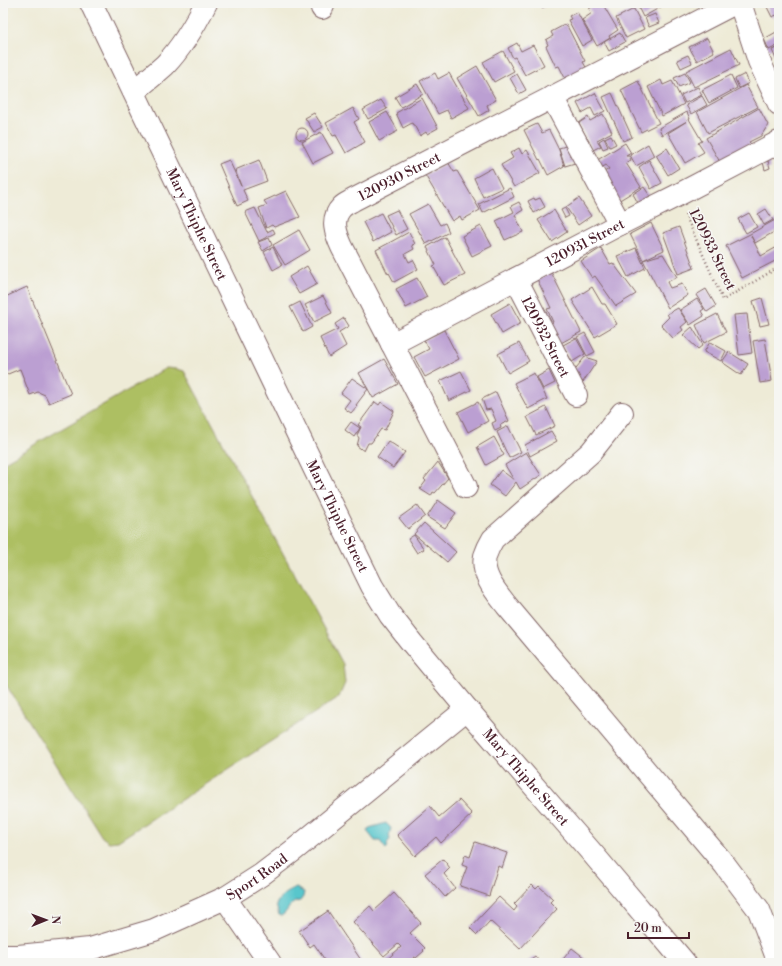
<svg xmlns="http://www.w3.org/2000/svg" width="782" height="966" viewBox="0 0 782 966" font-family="'Libre Bodoni',serif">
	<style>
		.green { fill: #adbf62; stroke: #7c6f46 }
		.water { fill: #58c6cc; stroke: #51727c }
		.building { fill: #bb9fd2 }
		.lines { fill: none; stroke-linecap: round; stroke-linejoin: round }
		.minor-casing { stroke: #836667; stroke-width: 24 }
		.path { stroke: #836667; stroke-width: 2.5; stroke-dasharray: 1 3; stroke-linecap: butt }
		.minor { stroke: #fff; stroke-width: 22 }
		.labels { text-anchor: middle; stroke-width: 3.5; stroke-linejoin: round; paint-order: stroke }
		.street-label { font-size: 14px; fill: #4a1f2b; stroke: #f6f6f2 }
	</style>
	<rect width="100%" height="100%" fill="#f6f6f2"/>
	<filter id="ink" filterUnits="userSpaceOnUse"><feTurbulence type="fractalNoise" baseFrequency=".025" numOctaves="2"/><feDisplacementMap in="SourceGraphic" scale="8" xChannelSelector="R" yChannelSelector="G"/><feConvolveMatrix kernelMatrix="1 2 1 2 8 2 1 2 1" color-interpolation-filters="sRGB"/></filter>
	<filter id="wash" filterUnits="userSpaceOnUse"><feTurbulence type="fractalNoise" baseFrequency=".012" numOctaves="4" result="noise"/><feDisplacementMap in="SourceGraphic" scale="16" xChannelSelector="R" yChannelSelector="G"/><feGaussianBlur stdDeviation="0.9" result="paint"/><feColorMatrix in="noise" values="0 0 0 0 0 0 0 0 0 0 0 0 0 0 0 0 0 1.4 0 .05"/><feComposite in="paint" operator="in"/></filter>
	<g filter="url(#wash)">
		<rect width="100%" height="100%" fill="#eeebd7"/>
		<path class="green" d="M166,368L177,369L184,371L343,664L345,683L339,697L118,841L109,842L102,837L3,680V463Z"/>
		<path class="water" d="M386,823L391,828L389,836L390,839L387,844L388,848L386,849L380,841H375L367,831L369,828Z
			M296,888L304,892L303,897L300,901C288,902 289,912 281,916L279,915L276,905C279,897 289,891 296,888Z"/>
		<g id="blocks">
			<path class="building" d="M539,3H549L542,8Z
				M598,3H602L618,30L609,36L610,38L597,46L582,20L592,13L589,9Z
				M636,3H659L661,7L643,17Z
				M765,3H779V14L772,17Z
				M634,9L644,29L626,38L616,18Z
				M577,12L592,40L582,46L568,20L571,19L569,16Z
				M655,14L659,23L649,27L645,18Z
				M566,24L585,61L583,62L587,69L566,80L559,66L556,67L546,46L548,45L546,40L553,36L551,32Z
				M778,31L779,33V45L769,50L764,39Z
				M620,33L625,42L609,51L604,42Z
				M707,38L714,52L697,61L689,47Z
				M517,43L521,51L533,45L544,65L525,75L515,57L513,58L508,48Z
				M779,47V66L772,50Z
				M731,48L739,65L694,87L686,71Z
				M503,51L514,71L494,82L483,62Z
				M688,55L692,63L681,68L677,60Z
				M477,66L496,100L487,105L489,110L479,116L457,78Z
				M435,73L438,79L449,73L469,108L451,118L447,110L438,114L420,81Z
				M685,73L690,82L679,87L674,78Z
				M517,74L526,90L519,94L510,78Z
				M745,74L749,83L739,88L735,79Z
				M731,75L737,88L709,103L702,90Z
				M661,80L663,85L672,81L684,104L662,116L648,87Z
				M638,81L659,123L641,132L621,90Z
				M417,84L423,94L401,107L395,97Z
				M746,85L758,107L708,133L697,112Z
				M698,87L702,95L685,103L681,95Z
				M595,93L605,111L595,116L591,108L582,113L577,103Z
				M612,93L632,137L623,141L603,97Z
				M702,96L707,105L691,114L686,105Z
				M422,98L438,128L427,134L426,132L420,136L414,125H413L412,123L403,128L396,113Z
				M381,100L387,109L368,119L363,110Z
				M353,108L359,119L354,122L365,142L346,153L336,135L333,136L326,123Z
				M759,108L768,125L761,136L749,142L751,144L720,162L706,138Z
				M387,112L398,131L379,141L369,122Z
				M687,112L690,119H689L702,141L698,143L704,152L685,163L668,133L687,121L662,135L659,128Z
				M314,113L323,127L314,132L305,118Z
				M603,114L612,132L597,140L601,146L593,150L579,123L588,117L590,121Z
				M537,124L542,133L549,130L559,150L564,166L548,175L540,159L539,160L524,130Z
				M296 134a6 6 0 1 1 12 0a6 6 0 1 1-12 0Z
				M321,132L333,153L313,163L302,142Z
				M611,135L616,144L610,147L605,138Z
				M604,138L608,147L603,149L599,141Z
				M625,143L631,153L626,156H629L631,160L626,163L641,187L618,201L601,174L609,169L606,165L595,172L591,164Z
				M648,144L654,156L636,166L630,155Z
				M569,145L575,163L565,166L559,148Z
				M519,148L522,154L527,150L540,173L514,187L501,165L513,158L510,153Z
				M667,148L679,168L668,175L656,155Z
				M229,160L241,186L235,170L259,160L267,181L243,190L248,201L237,206L219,164Z
				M649,160L662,183L651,189L639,167Z
				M768,161L770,168L765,170L763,162Z
				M448,162L454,172L457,171L480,210L462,220L460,216L452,221L425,175Z
				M492,168L502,188L483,197L474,178Z
				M644,187L650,196L638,203L633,194Z
				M510,188L514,197L483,213L479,204Z
				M286,191L300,217L274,227L272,225L266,228L259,208L267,205L264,201Z
				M534,198L535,200L540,198L545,207L534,213L528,201Z
				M579,198L591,216L578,225L566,207Z
				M519,202L523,210L515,215L523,232L505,240L496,221L514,212L511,206Z
				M428,204L440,225L445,223L449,232L426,244L409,214Z
				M255,208L267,232L273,229L275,233L259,241L245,212Z
				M565,208L569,216L565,218L561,210Z
				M766,209L773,220L764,225L758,214Z
				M397,210L407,229L396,235L386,215Z
				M554,210L567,232L552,242L538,220Z
				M381,213L391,232L373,242L363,222Z
				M749,213L757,227L746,233L738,219Z
				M777,219L779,224V229L755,243L751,236L761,256L779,246V259L742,278L726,246L750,234Z
				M651,223L664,250L643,260L630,234Z
				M481,226L492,246L472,256L462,236Z
				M679,227L694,268L678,274L663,233Z
				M299,230L310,250L285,265L273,245Z
				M409,232L415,244L412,245L414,249L405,254L409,262L413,260L418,269L394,282L389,273L388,274L376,250Z
				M445,237L465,275L444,285L433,266L436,265L427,247Z
				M269,238L272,245L263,251L258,242Z
				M273,247L282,265L273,270L264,252Z
				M601,248L610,264L613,263L636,294L616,306L595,276L592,278L581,261Z
				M636,248L645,268L628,277L617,256Z
				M663,254L677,277L667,282L670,288L682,284L688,295L668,308L643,260Z
				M307,266L317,284L299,294L289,277Z
				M551,272L581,332L559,344L549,324L553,322L547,309L551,308L537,279Z
				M417,278L427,297L406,308L396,289Z
				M27,287L71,394L49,403L45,395L38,392L30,395L20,369L3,376V298Z
				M592,287L602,304H605L617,324L595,337L572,300Z
				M706,289L716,306L707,312L696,295Z
				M323,296L332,313L314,322L305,305Z
				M762,298L769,324L760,326L753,301Z
				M697,299L704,309L701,311L704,316L690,325L680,310Z
				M300,302L312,327L303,332L290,307Z
				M510,303L521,323L502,334L491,314Z
				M678,308L687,322L681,327L683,330L673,338L661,325L669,317L667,314Z
				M717,314L726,332L704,343L696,325Z
				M747,314L752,353L739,355L734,315Z
				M344,318L349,326L339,332L346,346L329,357L320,338L338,329L335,324Z
				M692,327L703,345L698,349L683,335Z
				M444,330L459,359L425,377L414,357L429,349L424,340Z
				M585,333L595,352L587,356L577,337Z
				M576,338L585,354L572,362L563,345Z
				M765,339L772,381L760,383L753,341Z
				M710,342L726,351L721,361L704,352Z
				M519,343L529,361L508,373L498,354Z
				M729,352L748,364L741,375L722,362Z
				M585,357L597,361L583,382L572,373Z
				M384,359L398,384L373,398L359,373Z
				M549,370L555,383L543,389L537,377Z
				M461,371L471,390L449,401L440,381Z
				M534,373L547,399L528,409L514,383Z
				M352,378L368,389L356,405L357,406L351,413L344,408L350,400L341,393Z
				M496,392L509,421L500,425L501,428L495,431L492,423L496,421L491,409L486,410L482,399Z
				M375,402L379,405L381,402L394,411L385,430L381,429L371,443H368L364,451L357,446L359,438L357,435L361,427L358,425Z
				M478,402L488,421L468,432L458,412Z
				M546,407L555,426L536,435L527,417Z
				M351,422L360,428L354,437L345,430Z
				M508,426L521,452L509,458L497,432Z
				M551,431L557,441L530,456L525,445Z
				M494,437L504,455L486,465L477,447Z
				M388,441L405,452L393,468L377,457Z
				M526,452L541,475L520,489L516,482L505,496L490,485L501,470L514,480L505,465Z
				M438,462L448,478L435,493L433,492L431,496L420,489L426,481L424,479Z
				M438,500L456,513L445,528L427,517Z
				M417,505L425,516L408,529L399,518Z
				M424,523L456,552L447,562L414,534Z
				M414,535L424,549L417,553L408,539Z
				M459,800L472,814L441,843L436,837L415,856L397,835L430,806L439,817Z
				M475,842L507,853L502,868L498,866L489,896L460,886L467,867L462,865L465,855L470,857Z
				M443,859L450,868L444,874L455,888L445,897L425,874Z
				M532,885L536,889L539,886L553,899L550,902L557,909L520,949L490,921L477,935L470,928L499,897L514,911L517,907L514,904Z
				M394,893L421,923L410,933L425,948L423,950L424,951L416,958L414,957L408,963H387L385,961L401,947L398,944L384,956L353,922L370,906L374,911Z
				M328,911L361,960L356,963H327L314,944L310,947L299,931Z
				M572,948L590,962L589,963H560Z
				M535,956L540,963H525Z"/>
		</g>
	</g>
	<g filter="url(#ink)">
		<use href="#blocks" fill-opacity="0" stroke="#836667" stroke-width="1"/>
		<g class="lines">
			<g class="minor-casing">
				<g id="minor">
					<path id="s1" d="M91,3L315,470L372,586L390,615L412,643L467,709L593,854L685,963"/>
					<path d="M740,3L759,61L779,104"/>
					<path d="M322,8L324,3"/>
					<path d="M134,91C144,83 155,74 165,65C182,47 195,25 206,3"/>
					<path d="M552,97L620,224"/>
					<path id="s2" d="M516,279L576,395"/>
					<path id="s3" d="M392,344L620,224L676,196L779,142"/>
					<path d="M622,413L591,452L493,539C490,544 487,550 485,556C481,575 496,592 507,606L725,865L759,910L779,963"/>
					<path id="s4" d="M466,487L342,247C336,234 330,219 342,207C345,204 350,202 353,200L735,3"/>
					<path d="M225,898L270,963"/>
					<path id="s5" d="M3,956H18L90,949L154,930L225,898L261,875L294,850L467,709"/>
				</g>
			</g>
			<path class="path" d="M685,214L723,300L779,267"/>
			<use href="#minor" class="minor"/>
		</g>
	</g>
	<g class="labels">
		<g class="street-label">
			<text dy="5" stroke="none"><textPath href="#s4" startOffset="378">120930 Street</textPath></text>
			<text dy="5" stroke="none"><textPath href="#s1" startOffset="245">Mary Thiphe Street</textPath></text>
			<text dy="5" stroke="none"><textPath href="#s3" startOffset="218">120931 Street</textPath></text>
			<text transform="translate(713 249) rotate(64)" y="5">120933 Street</text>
			<text dy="5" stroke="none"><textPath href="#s2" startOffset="65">120932 Street</textPath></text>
			<text dy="5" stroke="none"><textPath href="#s1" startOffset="569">Mary Thiphe Street</textPath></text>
			<text dy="5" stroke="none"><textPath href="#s1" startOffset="893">Mary Thiphe Street</textPath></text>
			<text dy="5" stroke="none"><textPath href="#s5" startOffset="270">Sport Road</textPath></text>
		</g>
	</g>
	<rect width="782" height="966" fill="none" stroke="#f6f6f2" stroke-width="16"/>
	<g transform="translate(46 920) rotate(89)" stroke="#f6f6f2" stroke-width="3" paint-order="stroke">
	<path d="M0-3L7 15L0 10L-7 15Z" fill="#4a1f2b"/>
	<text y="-6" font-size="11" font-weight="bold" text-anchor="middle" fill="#4a1f2b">N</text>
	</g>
	<path d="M628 932v6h61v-6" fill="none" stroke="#4a1f2b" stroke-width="2"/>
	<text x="634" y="932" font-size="12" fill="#4a1f2b" stroke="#f6f6f2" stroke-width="3" paint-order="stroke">20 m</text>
</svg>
